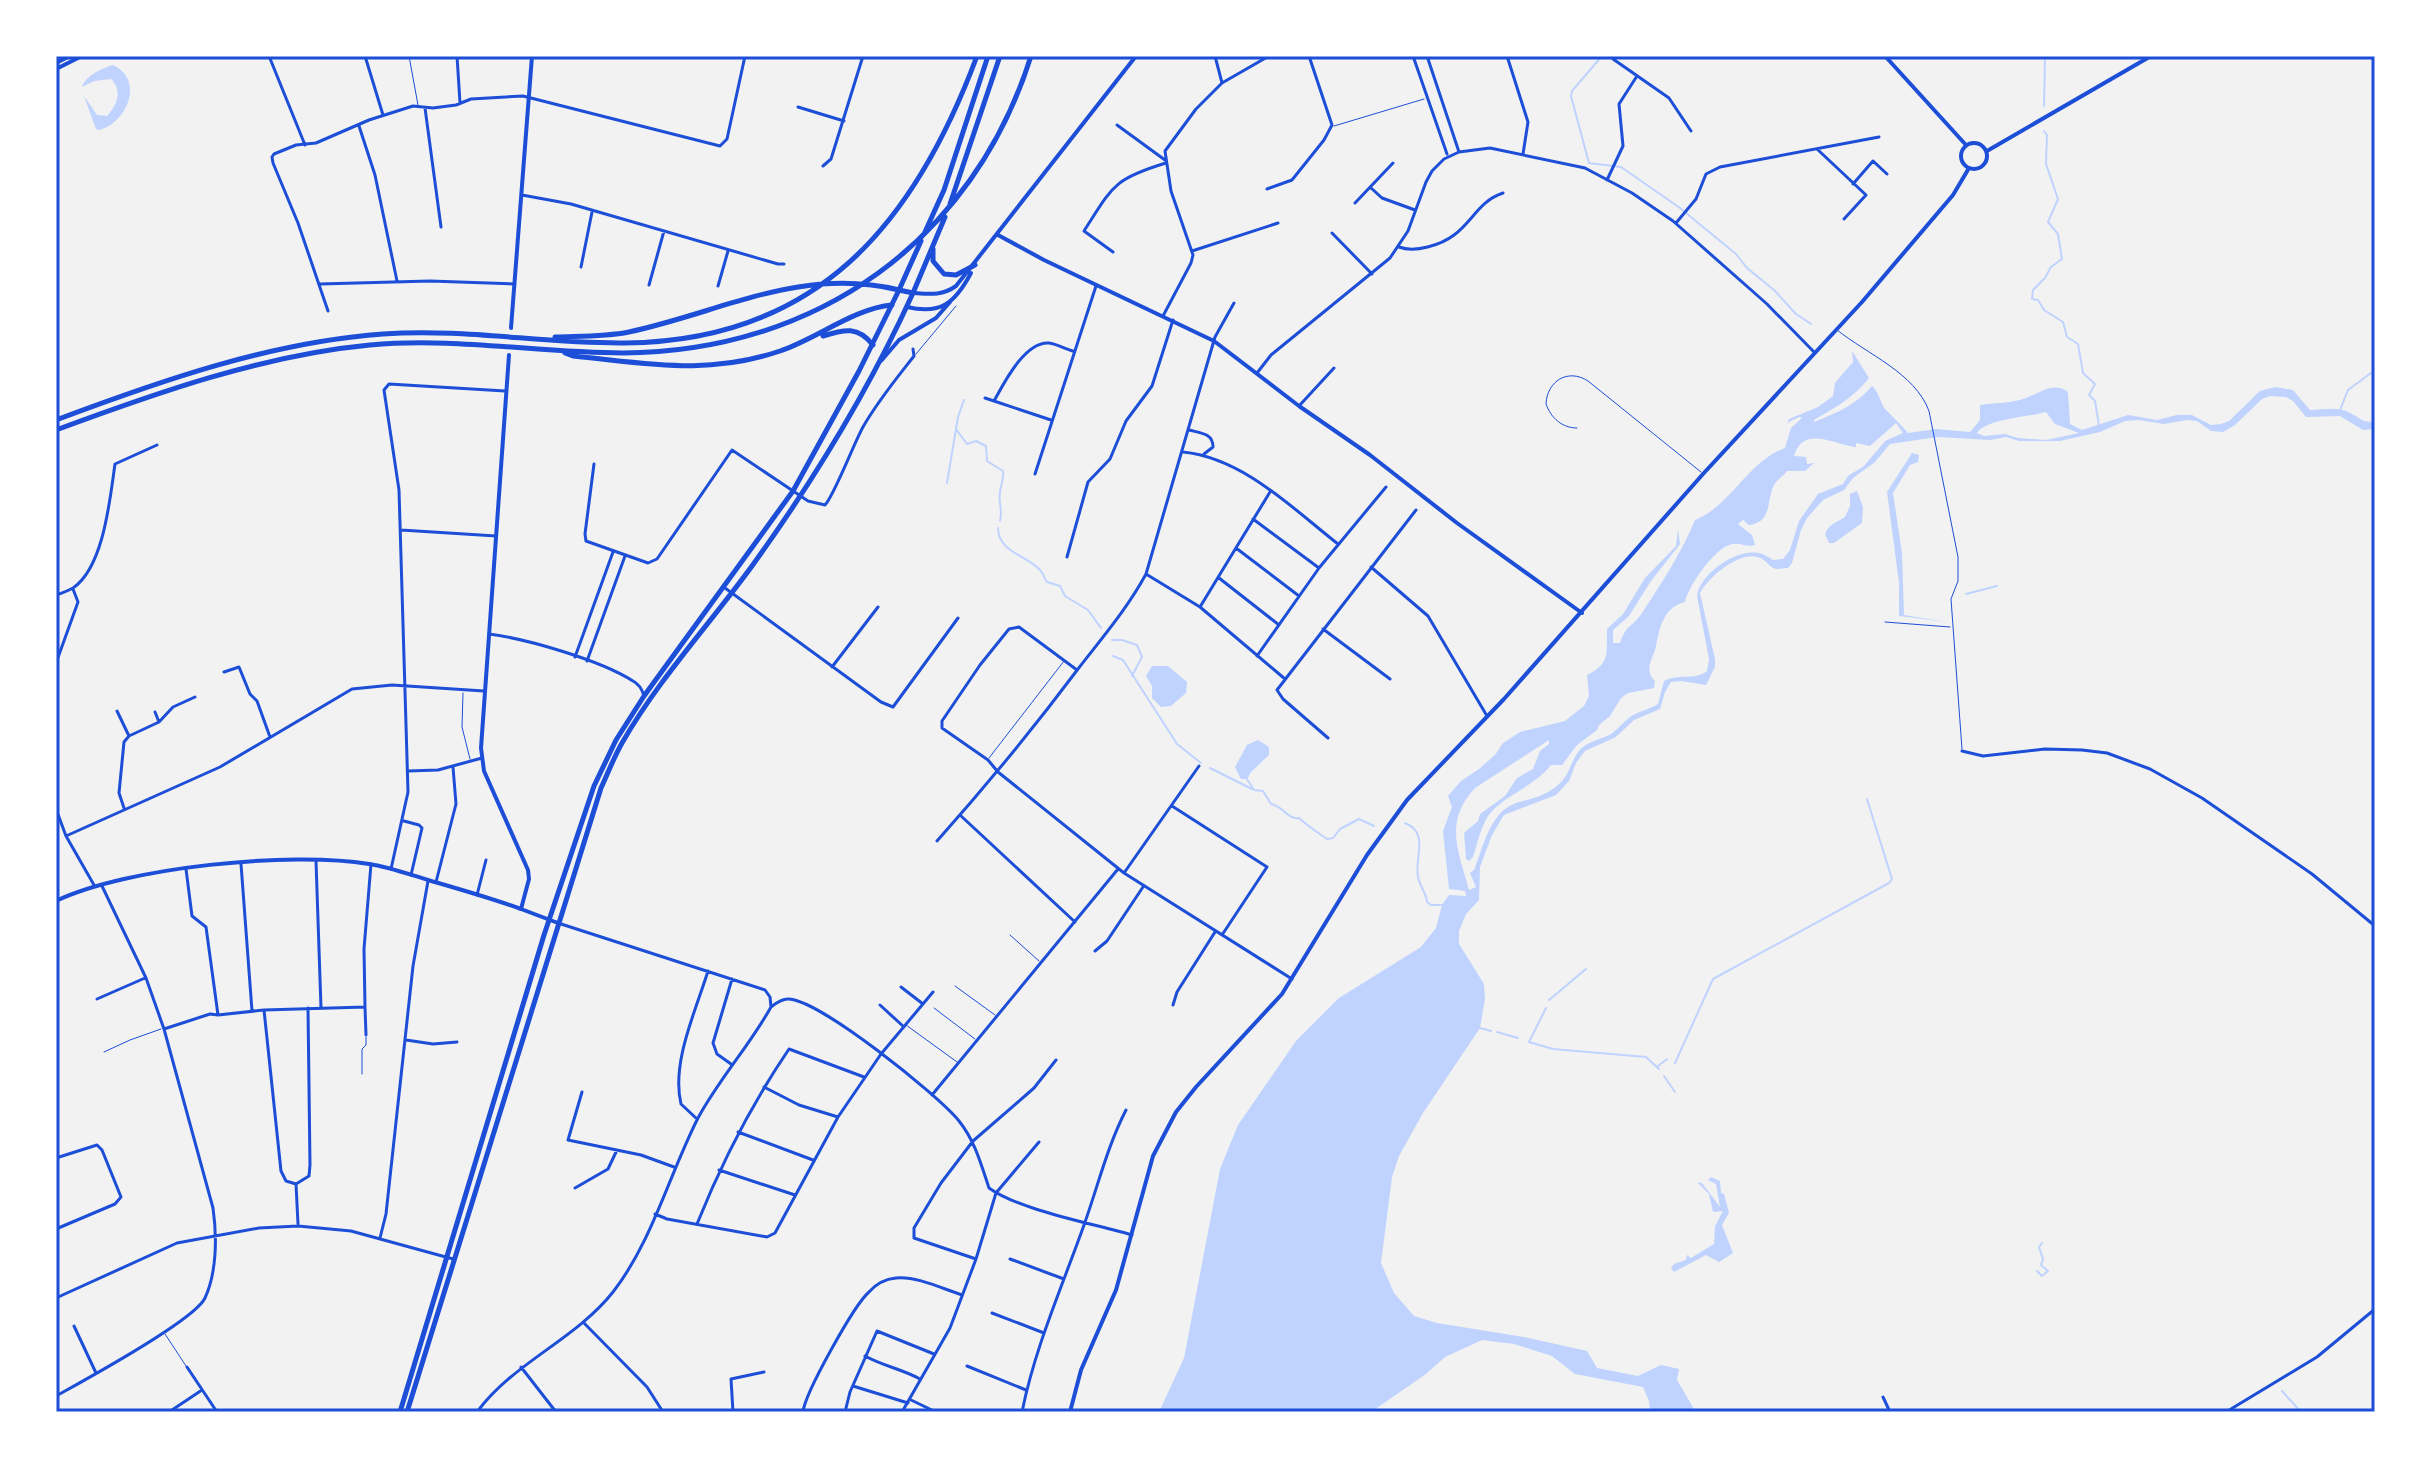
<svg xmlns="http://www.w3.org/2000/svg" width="2431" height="1468" viewBox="0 0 2431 1468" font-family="Mulish,sans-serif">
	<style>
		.water { fill: #bfd3fe; fill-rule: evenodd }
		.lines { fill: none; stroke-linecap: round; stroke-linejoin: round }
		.stream { stroke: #bfd3fe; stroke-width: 2 }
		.service { stroke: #1d4ed8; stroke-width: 1 }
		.minor { stroke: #1d4ed8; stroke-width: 3 }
		.tertiary { stroke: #1d4ed8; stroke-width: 4 }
		.secondary { stroke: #1d4ed8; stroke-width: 4 }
		.primary { stroke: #1d4ed8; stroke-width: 5 }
		.trunk { stroke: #1d4ed8; stroke-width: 5 }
		.neatline { fill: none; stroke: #1d4ed8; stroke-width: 3 }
	</style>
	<rect width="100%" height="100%" fill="#f2f2f2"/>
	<path class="water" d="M113,65C145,80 127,123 99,130L96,129L84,96L97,115L107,116C117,105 123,91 111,79L94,81L82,87C85,76 102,68 113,65Z
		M1852,351L1869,378C1854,397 1835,408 1814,420V422C1837,413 1857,404 1872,386C1879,392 1880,402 1885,409C1893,417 1901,425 1908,433L1936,429L1970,432L1980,420V405C1994,403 2012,403 2026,398C2040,393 2053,381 2068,392L2070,424L2082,430L2128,415L2157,420L2177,415H2192L2211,425L2221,424L2229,421L2260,391L2275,387L2293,390L2310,410C2324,410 2337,406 2350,413C2360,418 2364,424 2375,421V429L2363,430L2340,416L2306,417L2293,401L2286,397L2270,396L2262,399L2235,425L2223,432L2211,431L2197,421L2187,420L2164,424L2139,420L2125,421L2100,432L2060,441H2019L2006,437L1990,440L1937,437L1890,444L1875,462L1853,478L1844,490L1823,500L1807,518L1801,530L1792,563L1788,568L1776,569C1769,567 1766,560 1760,558C1740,549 1708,578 1700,593L1715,659V667L1706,685L1681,681L1671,682L1665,692L1660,709L1634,720L1616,737L1585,751L1576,763L1569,781L1556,795L1504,815L1492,835L1480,867L1479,900L1466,914L1459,931V944L1484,984L1485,999L1480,1028L1423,1113L1399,1156L1392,1177L1381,1263L1394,1293L1414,1316L1437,1323L1524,1337L1587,1351L1597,1368L1638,1376L1661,1365L1679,1369L1677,1380L1694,1409L1706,1412H1650L1649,1401L1643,1387L1575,1374L1552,1356L1514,1344L1482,1340L1445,1357L1426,1374L1371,1412H1159L1184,1358L1220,1169L1238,1125L1296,1041L1339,998L1421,947L1436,928L1442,905L1449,895L1466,896L1465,891L1449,889L1443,831L1452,807L1448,796L1461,781L1479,769L1495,755L1503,743L1520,732L1565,721L1584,706L1589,696L1587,675C1611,663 1606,654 1607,629L1623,614L1645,578L1676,546L1678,529L1680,544L1651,581L1629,616L1613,630V643H1620C1627,623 1632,628 1642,613C1661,584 1682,552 1695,520C1732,505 1747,462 1785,448L1791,428L1802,418L1799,417L1787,423L1789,419L1818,407L1833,396L1835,383L1853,362ZM2046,412L2055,424L2079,433L2046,440L2018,438L2005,434L1984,436L1977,433C1986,419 2029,417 2046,412ZM1896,423L1903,433L1885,441L1864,466L1848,476L1843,484L1818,494L1799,521L1790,550L1783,559L1773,560C1769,558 1766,555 1762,554C1739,546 1700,573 1697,596L1709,659L1707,671C1694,681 1679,673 1664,681L1658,704C1650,709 1643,710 1635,714C1625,719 1620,728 1611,734C1602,739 1592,740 1583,747C1571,757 1571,773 1560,783C1547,796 1533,798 1516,803C1489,813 1484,846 1474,870L1470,873L1476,887L1469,890C1459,853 1443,822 1475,788L1549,740V744L1540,751L1533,769L1517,778L1505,796L1480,814L1478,821L1464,833L1466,859L1469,861L1473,857C1477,844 1481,827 1488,816C1502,796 1534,787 1551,765H1562L1577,745L1597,730L1599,725L1610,716L1621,698L1628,693L1654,688L1655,681C1643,669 1653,660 1656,646C1660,626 1664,607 1685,602C1688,586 1714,550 1729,545C1739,541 1746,548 1755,545L1752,535L1738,524L1743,520L1749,525C1773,522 1766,501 1774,485C1777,480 1783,476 1787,471H1805L1814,463L1807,464L1806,457L1794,456C1803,424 1836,445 1856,447V443L1870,446Z
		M1912,453L1919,455L1918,462L1910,465L1893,493L1902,553L1904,615L1947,622L1899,616V583L1887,492Z
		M1857,491L1863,507L1862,523L1834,543H1829L1825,534C1830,523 1836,523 1845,517L1850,506V494Z
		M1152,666H1168L1187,682L1186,693L1171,706L1161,707L1152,698V686L1146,676Z
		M1258,740L1269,747V755L1251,772L1247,779H1241L1235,767L1247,745Z
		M1711,1177L1720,1181L1721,1193L1724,1194L1729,1213L1722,1225L1733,1253L1719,1262L1706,1255L1674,1272L1671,1268L1674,1264L1686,1260L1687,1255L1691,1258L1714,1244L1715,1226L1723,1211L1713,1212L1709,1194L1697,1182L1702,1183L1720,1207L1716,1184L1708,1180Z"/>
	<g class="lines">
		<path class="stream" d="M1602,56L1572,91L1571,96L1589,163L1621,167L1680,208L1736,254L1747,268L1774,290L1796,314L1811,324
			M2044,106L2045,56
			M2044,131L2047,135L2046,164L2058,199L2048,222L2058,234L2062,259L2051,267L2045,278L2033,290L2032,299L2038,300L2044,310L2063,322L2067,337L2078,344L2083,373L2095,384L2089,395L2095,401L2099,426
			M2340,410L2348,390L2375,370
			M956,429L967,444L976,441L986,446L987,461L1003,471C1004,480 1001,483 1000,492C998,502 1003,510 1000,521
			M947,483L958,417L964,400
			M998,528C998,552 1026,555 1040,570C1043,573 1044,578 1047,582L1060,586L1065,596L1088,610L1101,628
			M1966,594L1997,586
			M1112,640H1122L1137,645L1142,657L1132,676
			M1113,656L1123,660L1177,744L1201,763
			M1210,768L1252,789
			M1247,779L1254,790L1263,791L1271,804C1283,806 1288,820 1299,818C1310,828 1316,831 1327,839L1333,838L1340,829L1359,819L1374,826
			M1405,823C1430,833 1414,858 1418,877C1420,887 1426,892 1427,902L1431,905H1442
			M1549,1000L1586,969
			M1546,1008L1529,1042L1553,1049L1646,1057L1659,1069
			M1480,1028L1491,1031
			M1497,1032L1518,1038
			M1675,1063L1713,979L1889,883L1892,879L1867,799
			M1658,1066L1667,1059
			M1664,1076L1675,1092
			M2037,1271L2042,1276L2048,1271L2041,1265L2043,1259L2039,1247L2042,1243
			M2282,1391L2301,1412"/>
		<path class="service" d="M409,56L418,105
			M1334,126L1424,99
			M1837,330C1867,354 1915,373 1929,411L1958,557V581L1951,599L1962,749
			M916,354L956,306
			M1577,428C1562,428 1551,418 1546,404C1547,381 1568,368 1588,381L1701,472
			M1885,622L1950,627
			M463,693L462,727L470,759
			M989,758L1064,661
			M1010,935L1039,961
			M955,986L995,1015
			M934,1008L975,1039
			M906,1025L957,1062
			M104,1052L130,1040L161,1029
			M362,1074V1049L366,1045V1037
			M165,1334L186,1366"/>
		<path class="minor" d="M269,56L305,145
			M365,56L383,115
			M457,56L460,103
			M1215,56L1222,83
			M1413,56L1447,154
			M1427,56L1459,152
			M1507,56L1528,122L1523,154
			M1613,59L1669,98L1691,131
			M798,107L844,121
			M425,108L441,227
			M1117,125L1165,160
			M359,126L375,175L397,281
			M1817,149L1866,195L1844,219
			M823,166L831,159L863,56
			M1607,180L1623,146L1619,104L1637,76
			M1853,184L1873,161L1887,174
			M1370,187L1382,198L1415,210
			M1267,189L1292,180L1324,140L1332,125L1309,56
			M522,195L571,204L778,264H784
			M1355,203L1393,163
			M1676,223L1696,199L1706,174L1720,167L1879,137
			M1332,233L1372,274
			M1399,247C1415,253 1441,245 1454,235C1473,221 1479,201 1503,193
			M1192,251L1278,223
			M1113,252L1084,231C1113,186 1113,179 1166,163
			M581,267L592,212
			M320,284L430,281L514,284
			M649,285L664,231
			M718,286L728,251
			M328,311L298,223L273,163L272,157L274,154L296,145L316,143L369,120L413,106L433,108L456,105L471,99L523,96L720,146L727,139L745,56
			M1163,316L1191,263L1193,255L1171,191L1165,151L1196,109L1222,83L1269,56
			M1257,373L1271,355L1390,258L1408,231L1426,182L1432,171L1444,159L1459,152L1490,148L1585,168L1632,193L1673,221L1767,304L1815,353
			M985,398L994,401
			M1299,406L1334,368
			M1051,420L994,401C1004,383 1025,341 1049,343C1057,344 1065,349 1073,351
			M1189,430C1200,433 1213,433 1213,447L1204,454
			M1183,452C1243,458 1292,508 1338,544
			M594,464L585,534L586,541L648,563L657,559L732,450L808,501L825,505C834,496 854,443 863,427C877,402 896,379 914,356L913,349
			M1035,474L1096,286
			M1253,519L1319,568
			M401,530L496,536
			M1236,548L1299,596
			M1067,557L1088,482L1110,459L1126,421L1152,386L1173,320
			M1371,567L1428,616L1487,716
			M1146,574L1200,607L1285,679
			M1219,578L1279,625
			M725,588L881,702L893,707L958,618
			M56,595C62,593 68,591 73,588C104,567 110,498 115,464L157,445
			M1200,607L1270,492
			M1323,629L1390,679
			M489,634C527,639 600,660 633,681C639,684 642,689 644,696
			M1257,656L1319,568L1386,487
			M575,657L613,552
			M587,661L625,556
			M56,663L78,602L73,589
			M832,667L878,607
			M1077,670L1019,627L1009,629L980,665L942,721V728L988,760L998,772L1124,873L1292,979
			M224,672L239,667L250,694L257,701L270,737
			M117,711L129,736
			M155,712L159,722
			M1328,738L1283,699L1277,690L1416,510
			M1962,751L1983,756L2045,749L2082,750L2107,753L2150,769L2202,798L2312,874L2375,926
			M408,771L438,770L482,758
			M1172,806L1267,867L1222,935
			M124,808L119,793L124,742L129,736L159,722L173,707L195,697
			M56,809L66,836L94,885
			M960,815L1075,922
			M404,821L419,825L422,828L411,875
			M66,836L220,767L352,689L392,685L484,691
			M937,841C986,786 1033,729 1078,669C1102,638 1127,609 1146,574L1215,337L1234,303
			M316,861L321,1008
			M241,864L252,1011
			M391,869L408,792L399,490L384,390L389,384L505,391
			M1124,873L1199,766
			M436,882L456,804L453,767
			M477,895L486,860
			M558,923L765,990L770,997L771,1007
			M1095,951L1107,941L1143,887
			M901,987L923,1004
			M97,999L145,978
			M880,1005L904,1027
			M1173,1005L1177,992L1215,932
			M365,1007L366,1035
			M264,1010L281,1171L286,1181L296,1184L309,1176L310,1165L308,1008
			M218,1015L264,1010L365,1007L364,949L371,864
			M164,1029L210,1014L218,1015L206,927L192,916L186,869
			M406,1040L433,1044L457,1042
			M731,1064L717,1054L713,1043L732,979
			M764,1087L799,1105L838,1117
			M582,1092L568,1140L641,1155L674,1167
			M932,1095L1118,869
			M697,1119L681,1104C671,1063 696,1010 708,971
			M738,1132L813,1160
			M56,1158L97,1145L102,1150L121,1197L115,1204L56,1229
			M719,1170L795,1195
			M296,1184L298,1224
			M575,1188L608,1169L617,1150
			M655,1214L667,1219L767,1237L775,1233L838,1117L881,1054L933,992
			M697,1224C722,1162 751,1105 789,1049L864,1077
			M380,1238L386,1214L413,966L428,881
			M976,1259L914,1238V1228L941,1183L973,1141L1034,1088L1056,1060
			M1010,1259L1064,1279
			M56,1298L177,1243L259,1228L298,1226L351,1231L453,1259
			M992,1313L1044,1333
			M584,1323L647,1387L663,1412
			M74,1326L96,1373
			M865,1356C883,1366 902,1369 920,1379
			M967,1366L1026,1390
			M187,1367L217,1412
			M521,1367L556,1412
			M853,1386L908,1403
			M56,1396C83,1381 194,1321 205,1298C217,1272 217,1236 213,1208L164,1029L146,978L102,886
			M1883,1397L1890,1412
			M911,1400L936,1412
			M169,1412L202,1390
			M477,1412C514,1362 575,1340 613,1292C652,1242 669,1175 698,1118C719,1079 750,1045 771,1007C776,1003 782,999 788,999C819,999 938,1095 959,1121C975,1141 981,1164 989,1188C1019,1210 1095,1224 1132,1235
			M733,1412L731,1379L764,1372
			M803,1412C805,1393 854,1305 869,1292C876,1284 885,1279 896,1278C917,1276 943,1289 962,1295
			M845,1412L850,1392L877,1331L934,1354
			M902,1412L950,1328L976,1259L996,1193L1039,1142
			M1022,1412C1035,1347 1062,1287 1084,1225C1098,1186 1107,1147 1126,1110
			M2226,1412L2317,1357L2375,1309"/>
		<path class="tertiary" d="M56,63L70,56
			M56,69L82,56
			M998,235L1044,260L1214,341L1299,406L1370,455L1457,523L1582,613
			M56,901C127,867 291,851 369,864C389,867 408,874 428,880C459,889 491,898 521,909
			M1070,1412L1081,1370L1116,1290L1153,1156L1176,1112L1196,1087L1282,994L1367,855L1407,800L1504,699L1703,474L1862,302L1953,195L1969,168"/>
		<path class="secondary" d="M1885,56L1966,145
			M1961 156a13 13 0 1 1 26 0a13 13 0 1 1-26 0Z
			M1987,151L2151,56
			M913,293C929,294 942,296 956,286L1136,56
			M907,307C941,315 955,303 971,273
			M511,328L532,56
			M509,355L481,748L484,771L528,870L529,879L521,909L558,923
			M881,361L899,340L936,318L950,302"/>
		<path class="primary" d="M400,1412L544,935L594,786L616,740L644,696L793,491L859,371L899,290L913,293C869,390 814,480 752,566C709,625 658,680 622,743C614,757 608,773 601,788L407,1412"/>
		<path class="trunk" d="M950,204L1000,56
			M925,232L944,190L988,56
			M933,249V261L944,274L956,275L975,265
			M913,293L945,217
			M823,336C845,329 858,326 873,345
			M555,337C579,336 604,337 629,332C722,312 801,266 899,290L921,241
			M565,353L573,356C647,363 707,376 780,351C816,339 855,308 892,305
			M56,420C160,381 271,342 383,334C464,328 544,344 625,343C817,341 914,225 977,56
			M56,430C156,393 263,355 370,345C455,337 538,353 623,353C816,352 973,241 1031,56"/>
	</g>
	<rect width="2431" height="1468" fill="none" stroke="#ffffff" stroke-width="116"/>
	<rect x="58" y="58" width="2315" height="1352" class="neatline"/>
</svg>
